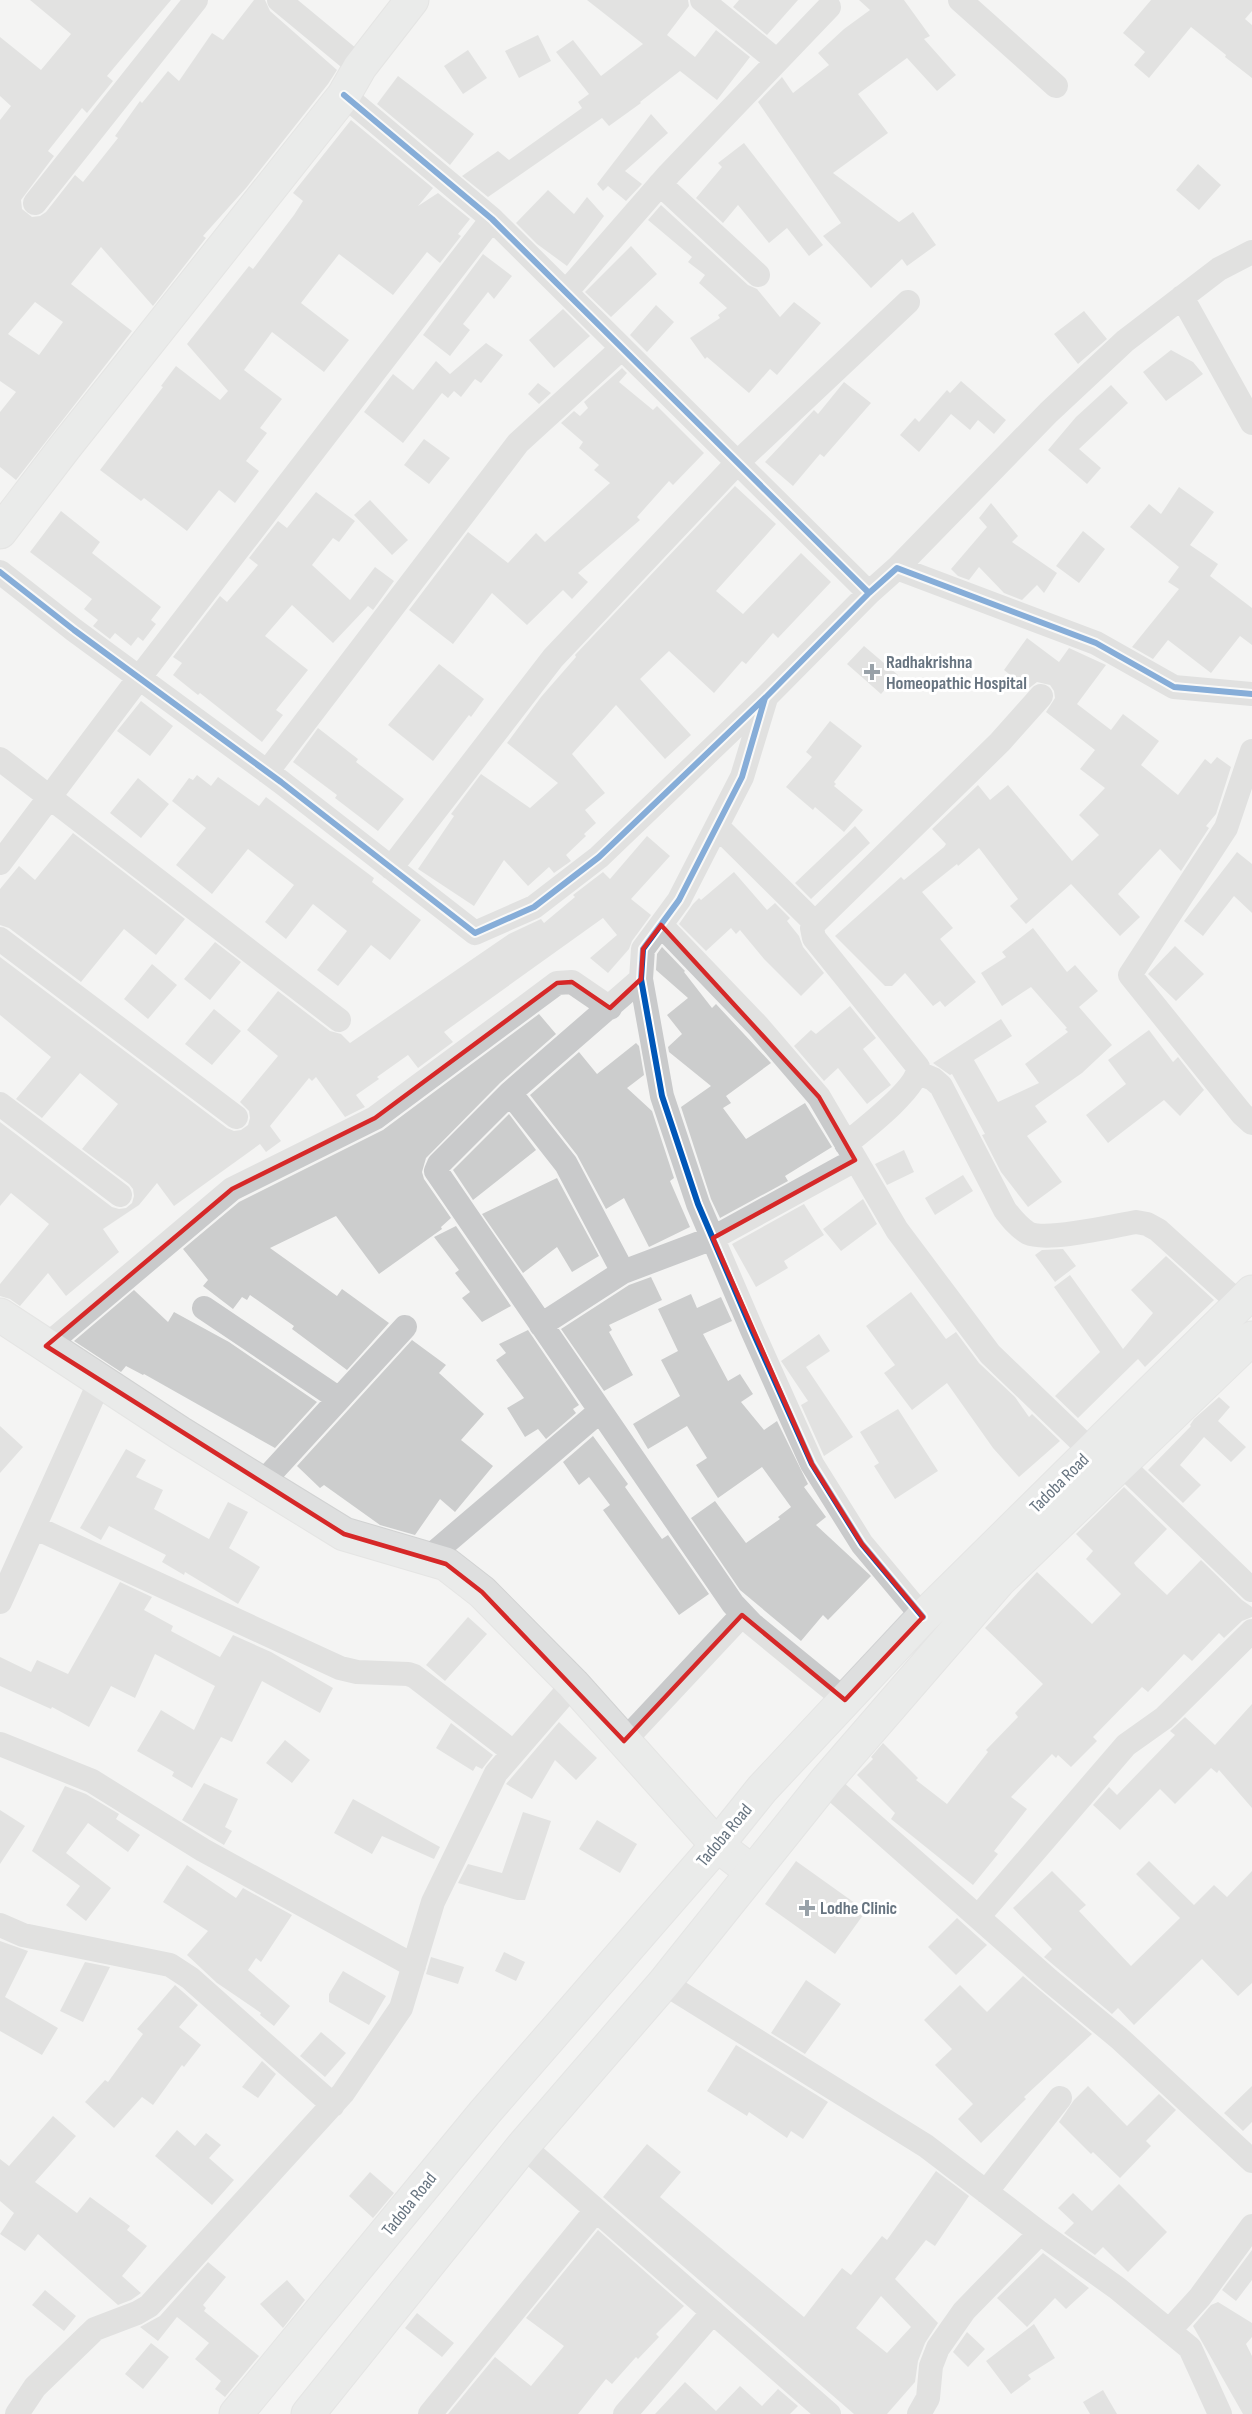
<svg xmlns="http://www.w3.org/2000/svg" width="1252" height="2414" viewBox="0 0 1252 2414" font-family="'Sofia Sans Condensed',sans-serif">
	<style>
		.building { fill: #cccdcd; fill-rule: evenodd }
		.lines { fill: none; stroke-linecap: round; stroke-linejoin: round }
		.secondary-casing { stroke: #d1d2d2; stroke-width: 35 }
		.primary-casing { stroke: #d1d2d3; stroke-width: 35 }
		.street { stroke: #c9cacb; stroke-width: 24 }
		.secondary { stroke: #dedfdf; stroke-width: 33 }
		.primary { stroke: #dedfdf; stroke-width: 33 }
		.cycleway-casing { stroke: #fff; stroke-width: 10 }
		.cycleway { stroke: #0057b8; stroke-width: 6 }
		.marked { fill: none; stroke: #d62828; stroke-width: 4.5; stroke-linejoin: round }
		.poi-dot { fill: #98a1a8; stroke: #fff; stroke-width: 2 }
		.labels { text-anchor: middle; stroke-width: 6; stroke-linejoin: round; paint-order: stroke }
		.poi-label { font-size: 18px; font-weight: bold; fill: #677480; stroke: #fff; text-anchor: start }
		.street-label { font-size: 18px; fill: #677480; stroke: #fff }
	</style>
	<rect width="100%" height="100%" fill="#f4f4f3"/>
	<path class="building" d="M30,0H171L107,76L113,81L87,113L82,108L48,151L54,156L21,200L22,209L32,217L40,216L46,212L75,175L83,182L118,138L115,136L140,101L142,103L168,71L179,81L212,33L223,40L254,0H265L270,11L337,70L328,84L246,188L203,236L206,238L153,306L101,247L71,284L132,331L16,480L0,467V412L16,392L0,381V120L11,106L0,96V37L41,70L71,34ZM35,302L63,322L39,355L8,334Z
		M587,0H688L689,6L667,35L695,57L716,30L750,57L717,100L680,71L640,102L641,103L609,126L602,118L488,197L462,176L498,151L509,160L582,108L578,102L589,94L556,52L573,40L601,76L643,44Z
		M739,0H798L767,35L733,7Z
		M859,0H904L930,36L924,39L956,75L937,91L907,58L858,94L888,133L833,173L899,222L913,212L936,245L907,266L902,259L871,288L823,236L841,223L758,102L782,77L793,93L829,65L818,53L844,29L870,10Z
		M1151,0H1252V11L1245,19L1252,25V78L1225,57L1226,55L1191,27L1149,78L1134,65L1145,52L1123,33Z
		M538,35L551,61L519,78L505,51Z
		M468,50L487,78L463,94L444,66Z
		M398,76L474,134L450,165L377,104Z
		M651,114L668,133L625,171L642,184L626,201L608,186L603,191L597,184Z
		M351,120L433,188L418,206L438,193L470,219L458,234L461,236L440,263L427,252L393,295L339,254L301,303L349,340L324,372L272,332L244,370L282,399L260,428L267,433L246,461L259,471L235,503L219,490L187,531L144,498L141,501L100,470L163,387L161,386L176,366L220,400L228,391L187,344L249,266L253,269L294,215L303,201L293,193Z
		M744,143L823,245L809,256L787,228L769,243L738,205L723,223L696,198L722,167L718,163Z
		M1198,164L1221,185L1199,210L1176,190Z
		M548,190L574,214L587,197L604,216L567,266L537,244L516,223Z
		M661,205L748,285L757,289L780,317L794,302L821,323L777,375L770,369L749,393L707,357L705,359L690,338L720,318L718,315L727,308L699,283L705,275L688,262L692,257L648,220Z
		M631,246L657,274L611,317L585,292Z
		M483,254L512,276L494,299L488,292L463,324L470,330L450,356L423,335Z
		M656,305L674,322L647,352L630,335Z
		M563,309L590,336L554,368L529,340Z
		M1084,311L1107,339L1078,364L1054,334Z
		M486,343L503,355L481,383L475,379L461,397L454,391L448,398L442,393L403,443L364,412L393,374L413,390L436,361L450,374Z
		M1171,350L1193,362L1203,374L1166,401L1143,372Z
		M622,368L627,373L619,382L653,410L657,406L704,453L673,485L669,481L637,517L640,520L578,573L588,582L572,599L563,590L527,625L492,593L453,644L409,610L468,532L508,563L536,533L545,542L610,483L594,470L599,465L579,448L583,442L561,423L574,411L580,416L588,408L584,402Z
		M961,381L1006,420L994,434L978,420L970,430L951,414L919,452L900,435L915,418L919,422L947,390L950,393Z
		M844,382L871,403L824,457L820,454L793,486L765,462L814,410L818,414Z
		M538,383L551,393L539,404L528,394Z
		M1111,385L1128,403L1079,449L1101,468L1087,484L1048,450L1076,417Z
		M424,439L450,458L429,484L404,465Z
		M735,486L776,524L716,591L743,614L801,553L831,582L778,638L773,633L746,664L742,661L714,693L669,651L640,679L691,735L665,759L616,705L572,754L605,793L585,810L596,823L584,834L586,836L566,855L571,861L554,873L549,867L528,886L504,860L474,906L418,869L454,816L451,814L481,774L530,808L558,783L507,743L541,697L576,657L575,655Z
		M1179,487L1214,512L1190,545L1218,564L1210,576L1252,608V645L1240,636L1211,673L1168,640L1153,659L1132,647L1179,589L1168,582L1179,567L1130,527L1149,504L1161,514Z
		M316,492L355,521L339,542L333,538L312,565L350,600L375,567L394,581L373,610L368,606L333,643L292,605L265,636L308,670L276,710L283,715L262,742L200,693L198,695L173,675L182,663L173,657L220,596L227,602L258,565L249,558L278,521L287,528Z
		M370,500L408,540L392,555L354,515Z
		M991,503L1018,536L1012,542L1057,573L1044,593L1037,585L1022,600L1004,593L979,567L969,580L958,576L951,569L987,527L979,518Z
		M61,511L100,542L92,553L161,607L151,620L156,624L143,641L138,637L131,646L115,633L110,639L93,626L98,620L84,609L92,599L30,552Z
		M1083,531L1105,549L1079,583L1056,566Z
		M1027,638L1059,662L1069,648L1106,665L1077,704L1111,730L1123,714L1159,741L1141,765L1178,795L1205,759L1211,764L1217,757L1231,767L1216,814L1206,826L1209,828L1181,871L1160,849L1118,894L1140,917L1120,936L1071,884L1026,924L1010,906L1018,899L979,848L958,866L957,864L922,892L953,928L940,939L976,982L945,1007L940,1001L933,1006L905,973L892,986H885L835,936L901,877L904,880L944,847L946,844L932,829L978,785L990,800L1008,785L1072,861L1099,835L1079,815L1105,788L1080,769L1095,750L1046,712L1055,698L1054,691L1050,685L1037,682L1028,689L1004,670Z
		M864,646L898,675L881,694L847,664Z
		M439,664L484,699L471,717L469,715L433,761L388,725Z
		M141,701L173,726L150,756L117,731Z
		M830,721L862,746L834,782L836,784L834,786L863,810L844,832L815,807L813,810L786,787L812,757L806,752Z
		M318,728L358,759L356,762L404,799L378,831L335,798L337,795L293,762Z
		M197,775L211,786L218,777L259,806L266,797L374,878L372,882L421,920L390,960L371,945L338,986L317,970L347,931L313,904L286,939L265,922L294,885L248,849L212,894L176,865L206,828L172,801L189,778L193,780Z
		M138,778L169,804L141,838L110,813Z
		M855,826L870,843L811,899L795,883Z
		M73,833L185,919L156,955L124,929L81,982L9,928L0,925V889L19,866L35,880Z
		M647,836L670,856L631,899L651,915L632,941L629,949L608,973L590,958L617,935L603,918L444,1032L453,1042L418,1068L408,1055L377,1077L379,1079L356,1095L365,1107L345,1117L316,1077L312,1081L309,1078L270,1126L281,1141L266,1152L260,1144L174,1206L157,1183L139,1205L103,1229L119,1252L66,1296L48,1273L20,1306L10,1299L0,1296V1284L49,1224L11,1193L0,1206V1122L112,1207L119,1209L126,1208L132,1203L134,1196L133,1189L129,1184L82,1149L118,1104L80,1073L42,1118L16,1099L51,1057L0,1015V957L227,1128L234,1131L241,1130L248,1125L250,1118L249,1111L240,1102L278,1056L247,1030L278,991L330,1031L341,1034L350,1043L509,934L541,919L544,923L575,897L573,895L603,872L610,879Z
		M1237,852L1252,864V913L1234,896L1203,936L1184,921Z
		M734,872L767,910L775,903L790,918L787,921L799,936L803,947L824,973L801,996L764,959L740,930L736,934L731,928L706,951L679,924L693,904L699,898L701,900Z
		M1033,928L1067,972L1075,965L1098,991L1079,1007L1112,1045L1082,1073L1035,1106L1047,1122L1027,1136L1062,1182L1028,1207L1001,1172L982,1135L985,1134L952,1074L950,1075L933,1063L1001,1019L1012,1036L974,1060L998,1102L1039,1083L1025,1064L1068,1032L1065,1029L1067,1028L1031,987L1002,1006L981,973L1006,957L1002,952Z
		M215,942L241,962L210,1000L184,979Z
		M1175,946L1204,974L1176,1001L1148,974Z
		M662,947L685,971L684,972L712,1008L716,1004L771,1063L726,1096L731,1103L723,1108L746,1139L805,1103L832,1147L785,1176L788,1181L720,1218L711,1199L681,1107L711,1086L669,1052L668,1047L682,1034L667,1015L688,998L656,970L657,954Z
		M152,964L177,985L148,1019L124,999Z
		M850,1006L876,1038L863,1049L891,1085L867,1104L838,1068L824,1081L794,1046L811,1030L816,1034Z
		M214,1009L241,1031L212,1065L185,1044Z
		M539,1014L556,1034L500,1083L426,1158L422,1172L424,1179L451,1218L441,1227L442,1229L379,1274L336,1216L270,1248L337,1296L342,1289L389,1323L347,1370L292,1329L294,1326L250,1295L247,1300L242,1297L233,1309L203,1286L208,1280L183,1249L239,1202L383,1130Z
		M1149,1030L1173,1062L1178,1057L1204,1090L1180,1116L1164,1100L1108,1143L1086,1115L1126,1084L1108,1060Z
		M636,1043L639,1046L644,1075L627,1088L652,1111L674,1178L670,1181L690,1227L649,1247L624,1198L606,1209L577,1155L530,1095L579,1052L597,1074Z
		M509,1114L536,1150L473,1200L453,1170Z
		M904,1150L914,1172L887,1185L875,1164Z
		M963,1175L973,1191L935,1215L925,1198Z
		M557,1178L599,1256L572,1272L557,1247L523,1273L482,1214Z
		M863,1199L877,1224L841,1251L823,1229Z
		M804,1204L824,1235L784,1261L788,1268L756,1287L732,1244Z
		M456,1226L511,1306L482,1322L462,1298L470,1292L455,1273L459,1270L434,1237Z
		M1063,1249L1076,1266L1055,1282L1035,1255L1042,1250Z
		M1166,1256L1214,1300L1145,1367L1138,1359L1078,1418L1055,1396L1100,1352L1054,1287L1070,1275L1123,1349L1153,1313L1131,1290Z
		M651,1277L662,1300L609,1325L612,1330L609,1332L633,1375L604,1391L561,1329L629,1285Z
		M134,1290L168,1322L174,1312L229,1342L317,1402L275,1448L144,1374L143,1375L126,1366L121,1372L74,1341Z
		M911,1292L946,1339L956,1332L979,1363L1015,1397L1029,1417L1032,1414L1060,1441L1019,1477L993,1448L947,1383L912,1410L884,1373L895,1365L866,1326Z
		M691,1294L697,1308L721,1297L732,1321L703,1334L728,1381L740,1374L753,1394L741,1402L764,1430L777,1421L808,1484L804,1487L826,1517L816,1525L871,1576L828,1620L823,1615L801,1641L740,1590L691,1518L715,1501L746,1543L780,1519L778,1517L791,1507L762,1467L718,1498L696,1465L707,1458L687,1426L648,1449L633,1424L680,1396L661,1360L678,1351L658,1309Z
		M528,1330L579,1405L573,1409L576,1413L546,1439L538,1429L525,1437L507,1408L524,1398L496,1360L506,1353L499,1344Z
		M819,1334L830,1351L806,1367L853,1437L824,1456L801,1405L808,1401L781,1361Z
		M412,1340L446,1365L439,1373L484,1414L461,1440L493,1466L455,1512L440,1499L415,1535L380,1525L324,1485L320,1488L297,1466Z
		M1219,1397L1230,1407L1218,1421L1246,1447L1231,1462L1204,1437L1180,1465L1201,1485L1183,1503L1148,1470L1191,1426L1190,1425L1194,1419Z
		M898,1409L938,1471L895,1499L874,1466L879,1463L860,1432Z
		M0,1426L23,1447L0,1473Z
		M593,1436L628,1484L625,1487L662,1539L668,1535L709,1594L679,1615L603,1510L610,1505L589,1477L579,1485L563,1462Z
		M126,1449L146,1460L136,1477L163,1490L154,1509L209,1539L228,1502L248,1512L229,1548L260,1567L238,1604L185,1572L184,1575L162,1562L166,1555L109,1526L101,1540L80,1528Z
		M1124,1487L1167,1529L1134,1563L1136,1566L1167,1595L1201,1560L1242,1600L1252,1607V1617L1242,1621L1224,1638L1219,1633L1192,1661L1184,1654L1148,1692L1142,1687L1093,1737L1097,1741L1071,1767L1058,1755L1056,1758L1052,1754L1011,1797L1027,1809L994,1851L998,1854L973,1885L891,1819L895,1813L857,1775L873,1759L871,1757L883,1743L918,1778L916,1780L947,1804L988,1752L986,1750L1018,1717L1015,1713L1043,1684L985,1628L1037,1572L1092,1624L1121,1594L1086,1559L1093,1551L1076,1534Z
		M120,1582L152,1597L144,1610L173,1626L171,1631L220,1657L233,1635L271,1652L333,1688L320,1713L262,1681L232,1742L221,1737L192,1788L172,1776L174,1772L137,1751L161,1710L194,1730L215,1686L155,1654L135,1698L111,1686L89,1727L52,1707L51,1709L0,1686V1657L31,1672L37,1660L68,1674Z
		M468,1617L487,1634L445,1681L426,1665Z
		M1252,1704V1808L1219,1770L1217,1773L1211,1768L1175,1804L1160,1789L1120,1830L1093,1805L1109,1787L1117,1795L1175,1735L1170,1731L1185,1717L1215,1745Z
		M559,1722L597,1758L576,1780L555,1760L532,1799L506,1784Z
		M451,1723L493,1755L482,1769L476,1766L473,1771L436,1748Z
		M285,1740L310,1760L292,1783L266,1763Z
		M204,1783L238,1799L225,1827L232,1831L224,1845L182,1820Z
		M65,1786L86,1794L119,1814L116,1819L140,1835L128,1852L88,1823L66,1853L111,1888L86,1921L66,1905L80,1886L32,1851Z
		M353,1799L440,1847L434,1859L382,1836L372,1854L334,1833Z
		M0,1810L25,1826L0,1864Z
		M523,1812L551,1821L525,1900H517L458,1883L468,1864L502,1873Z
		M597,1820L637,1844L620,1873L579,1849Z
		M796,1861L866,1911L835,1954L765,1904Z
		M1149,1861L1194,1905L1214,1885L1227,1897L1252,1871V1983L1238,1996L1202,1959L1134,2025L1118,2008L1112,2014L1044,1957L1052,1949L1013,1908L1052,1871L1086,1905L1079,1911L1131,1966L1180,1918L1136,1874Z
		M187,1865L236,1898L243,1888L292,1915L261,1962L256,1958L248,1970L290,2006L274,2026L260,2015L261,2013L217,1983L187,1955L208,1931L163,1902Z
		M957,1918L987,1945L956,1975L928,1947Z
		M0,1941L28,1951L5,1997L58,2028L42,2055L0,2031Z
		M504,1952L525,1962L516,1981L495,1971Z
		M431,1957L464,1967L458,1984L426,1974Z
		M85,1962L110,1967L83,2022L60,2011Z
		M343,1971L386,1996L369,2025L329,2002V1994Z
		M1023,1976L1092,2034L1024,2097L1026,2099L981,2143L958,2119L973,2104L935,2065L952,2049L924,2020L960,1985L987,2012Z
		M806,1980L841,2004L805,2054L771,2033Z
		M175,1985L198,2005L179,2027L201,2045L184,2067L182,2065L153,2105L142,2097L114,2128L85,2102L105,2080L108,2082L143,2034L137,2029Z
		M321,2032L346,2053L325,2077L300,2056Z
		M736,2045L828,2102L803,2139L791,2131L787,2138L749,2112L747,2116L707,2091Z
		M262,2061L276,2074L258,2098L242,2087Z
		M1088,2086L1127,2126L1159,2094L1176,2110L1146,2141L1151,2146L1120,2178L1093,2152L1091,2154L1059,2122L1074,2100Z
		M1252,2086V2122L1243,2131L1224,2113Z
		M53,2116L76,2136L35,2182L77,2213L90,2197L130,2226L127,2230L147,2246L122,2276L141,2293L131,2300L118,2305L38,2234L25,2251L0,2234L14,2213L0,2201V2159L9,2166Z
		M177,2130L195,2146L206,2133L221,2145L209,2158L234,2180L212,2205L155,2156Z
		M647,2144L681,2172L660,2197L804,2317L842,2268L851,2275L882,2236L887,2240L936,2171L969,2196L935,2246L926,2240L895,2279L938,2323L925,2343L918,2361L915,2382L887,2414H854L603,2197ZM881,2296L911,2327L887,2353L856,2328Z
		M370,2172L394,2193L373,2218L349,2196Z
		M1119,2184L1167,2232L1128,2272L1103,2247L1095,2255L1064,2233L1074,2223L1058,2208L1073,2193L1092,2211Z
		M598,2230L684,2306L656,2334L659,2337L638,2359L636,2357L612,2384L606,2379L578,2414H448L495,2357L531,2386L564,2346L526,2318Z
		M1252,2250V2280L1236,2301L1222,2290Z
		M1043,2253L1089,2288L1066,2309L1055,2298L1027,2327L997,2298Z
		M208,2262L226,2277L203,2305L206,2308L204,2311L259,2356L225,2397L215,2389L221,2381L195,2359L209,2343L177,2317L158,2341L140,2327L160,2316Z
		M287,2280L305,2300L283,2328L260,2304Z
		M45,2290L76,2316L64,2331L32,2305Z
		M1218,2302L1252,2323V2337L1246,2344L1252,2356V2414H1243L1193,2326L1211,2305Z
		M417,2313L454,2343L442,2357L405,2328Z
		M1034,2324L1055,2358L1028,2375L1031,2379L1011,2394L986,2361Z
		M967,2332L985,2349L968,2367L953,2352Z
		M151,2343L169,2357L143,2389L125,2374Z
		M685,2382L716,2411L740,2386L762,2406L778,2389L798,2406L790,2414H655Z
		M1103,2390L1117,2414H1090L1083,2402Z"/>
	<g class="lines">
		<g class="secondary-casing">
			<path id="secondary" d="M0,532L65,447L344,95L360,67L412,0
				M0,1315L180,1433L344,1534L446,1564L482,1592L573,1684L717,1845L752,1872"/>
		</g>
		<g class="primary-casing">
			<path id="primary" d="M236,2414L485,2112L717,1845L762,1789L923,1617L1252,1292
				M308,2414L523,2146L664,1983L825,1782L999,1581L1252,1338"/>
		</g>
		<path class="street" d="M279,0L360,67
			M702,0L777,61
			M960,0L1056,86
			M344,95L492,219L869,593L897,568L1096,643L1174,687L1252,694
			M660,184L758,275
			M35,203L196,0
			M566,292L669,174L829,7
			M1182,297L1252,423
			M897,568L1049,412L1125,341L1219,269L1252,252
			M0,572L74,630L281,782L475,933L534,907L599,857L766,697L869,593
			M766,698L742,777L679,900L643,949L641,979L662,1096L698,1204L752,1330L812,1464L862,1544L923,1617
			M1252,751L1226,828L1130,975L1242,1114L1252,1123
			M0,759L339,1020
			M267,772L518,443L622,348
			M718,827L815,923
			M0,863L139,678L492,219
			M391,868L553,658L738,462L908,302
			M661,925L758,1026L819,1097L897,1230L990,1354L1091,1451
			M0,939L236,1117
			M641,979L510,1093L439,1164L436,1171L733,1604L752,1624L845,1700
			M919,1073L933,1079L941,1086L1005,1210C1012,1219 1018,1227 1028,1233C1047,1242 1113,1226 1136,1222L1147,1224L1158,1230L1240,1304
			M510,1093L566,1164L623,1272
			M0,1104L120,1195
			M846,1144C862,1131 919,1087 918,1067L814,938L812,928L815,923L1000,742L1041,696
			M204,1308L339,1399
			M541,1325L623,1272L713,1238L855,1160
			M46,1346L232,1189L375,1118L557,983L572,982L610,1008
			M1110,1453L1252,1590
			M262,1483L405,1327
			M34,1527L340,1668L357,1672L408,1674L414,1676L513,1752
			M428,1558L600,1411
			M0,1602L100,1381
			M624,1741L742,1615
			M0,1744L92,1781L203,1850L414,1966
			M825,1782L1049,1980L1119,2038L1252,2161
			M978,1917L1126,1745L1164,1718L1252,1631
			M0,1925L23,1935L170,1965L190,1978L333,2105
			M664,1983L926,2146L1040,2233L1117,2288L1190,2348L1220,2414
			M523,2146L829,2414
			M986,2192L1060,2098
			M1169,2331L1200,2297L1252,2226
			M17,2414L35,2387L95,2329L137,2313L149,2306L343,2093L401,2008L433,1902L496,1773L573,1684
			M430,2414L596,2210
			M625,2414L713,2312
			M919,2414L928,2398L931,2366L938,2348L964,2311L1040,2233"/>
		<use href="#secondary" class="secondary"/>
		<use href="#primary" class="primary"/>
		<g class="cycleway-casing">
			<path id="cycleway" d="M344,95L492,219L869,593L897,568L1096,643L1174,687L1252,694
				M0,572L74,630L281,782L475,933L534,907L599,857L766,697L869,593
				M765,698L742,777L679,900L643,949L641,979L662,1096L698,1204L752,1330L812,1464L862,1544L923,1617"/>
		</g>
		<use href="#cycleway" class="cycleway"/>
	</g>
	<path d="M0 0H1252V2414H0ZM661,925L819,1097L855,1160L713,1238L812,1464L862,1544L923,1617L845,1700L742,1615L624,1741L482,1592L446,1564L344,1534L46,1346L232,1189L375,1118L557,983L572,982L610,1008L641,979L643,949Z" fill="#f4f4f3" fill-opacity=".55" fill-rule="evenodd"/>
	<path class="marked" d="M661,925L819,1097L855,1160L713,1238L812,1464L862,1544L923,1617L845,1700L742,1615L624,1741L482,1592L446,1564L344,1534L46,1346L232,1189L375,1118L557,983L572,982L610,1008L641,979L643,949Z"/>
	<g class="poi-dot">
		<path d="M869 663h6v6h6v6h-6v6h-6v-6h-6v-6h6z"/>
		<path d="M804 1899h6v6h6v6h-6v6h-6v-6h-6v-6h6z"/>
	</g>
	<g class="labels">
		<g class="poi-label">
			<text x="886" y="668">Radhakrishna<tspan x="886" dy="21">Homeopathic Hospital</tspan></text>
			<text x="820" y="1914">Lodhe Clinic</text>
		</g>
		<g class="street-label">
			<text transform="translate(1059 1483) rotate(-45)" y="6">Tadoba Road</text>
			<text transform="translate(724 1835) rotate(-50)" y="6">Tadoba Road</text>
			<text transform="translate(409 2204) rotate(-51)" y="6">Tadoba Road</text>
		</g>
	</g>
</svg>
